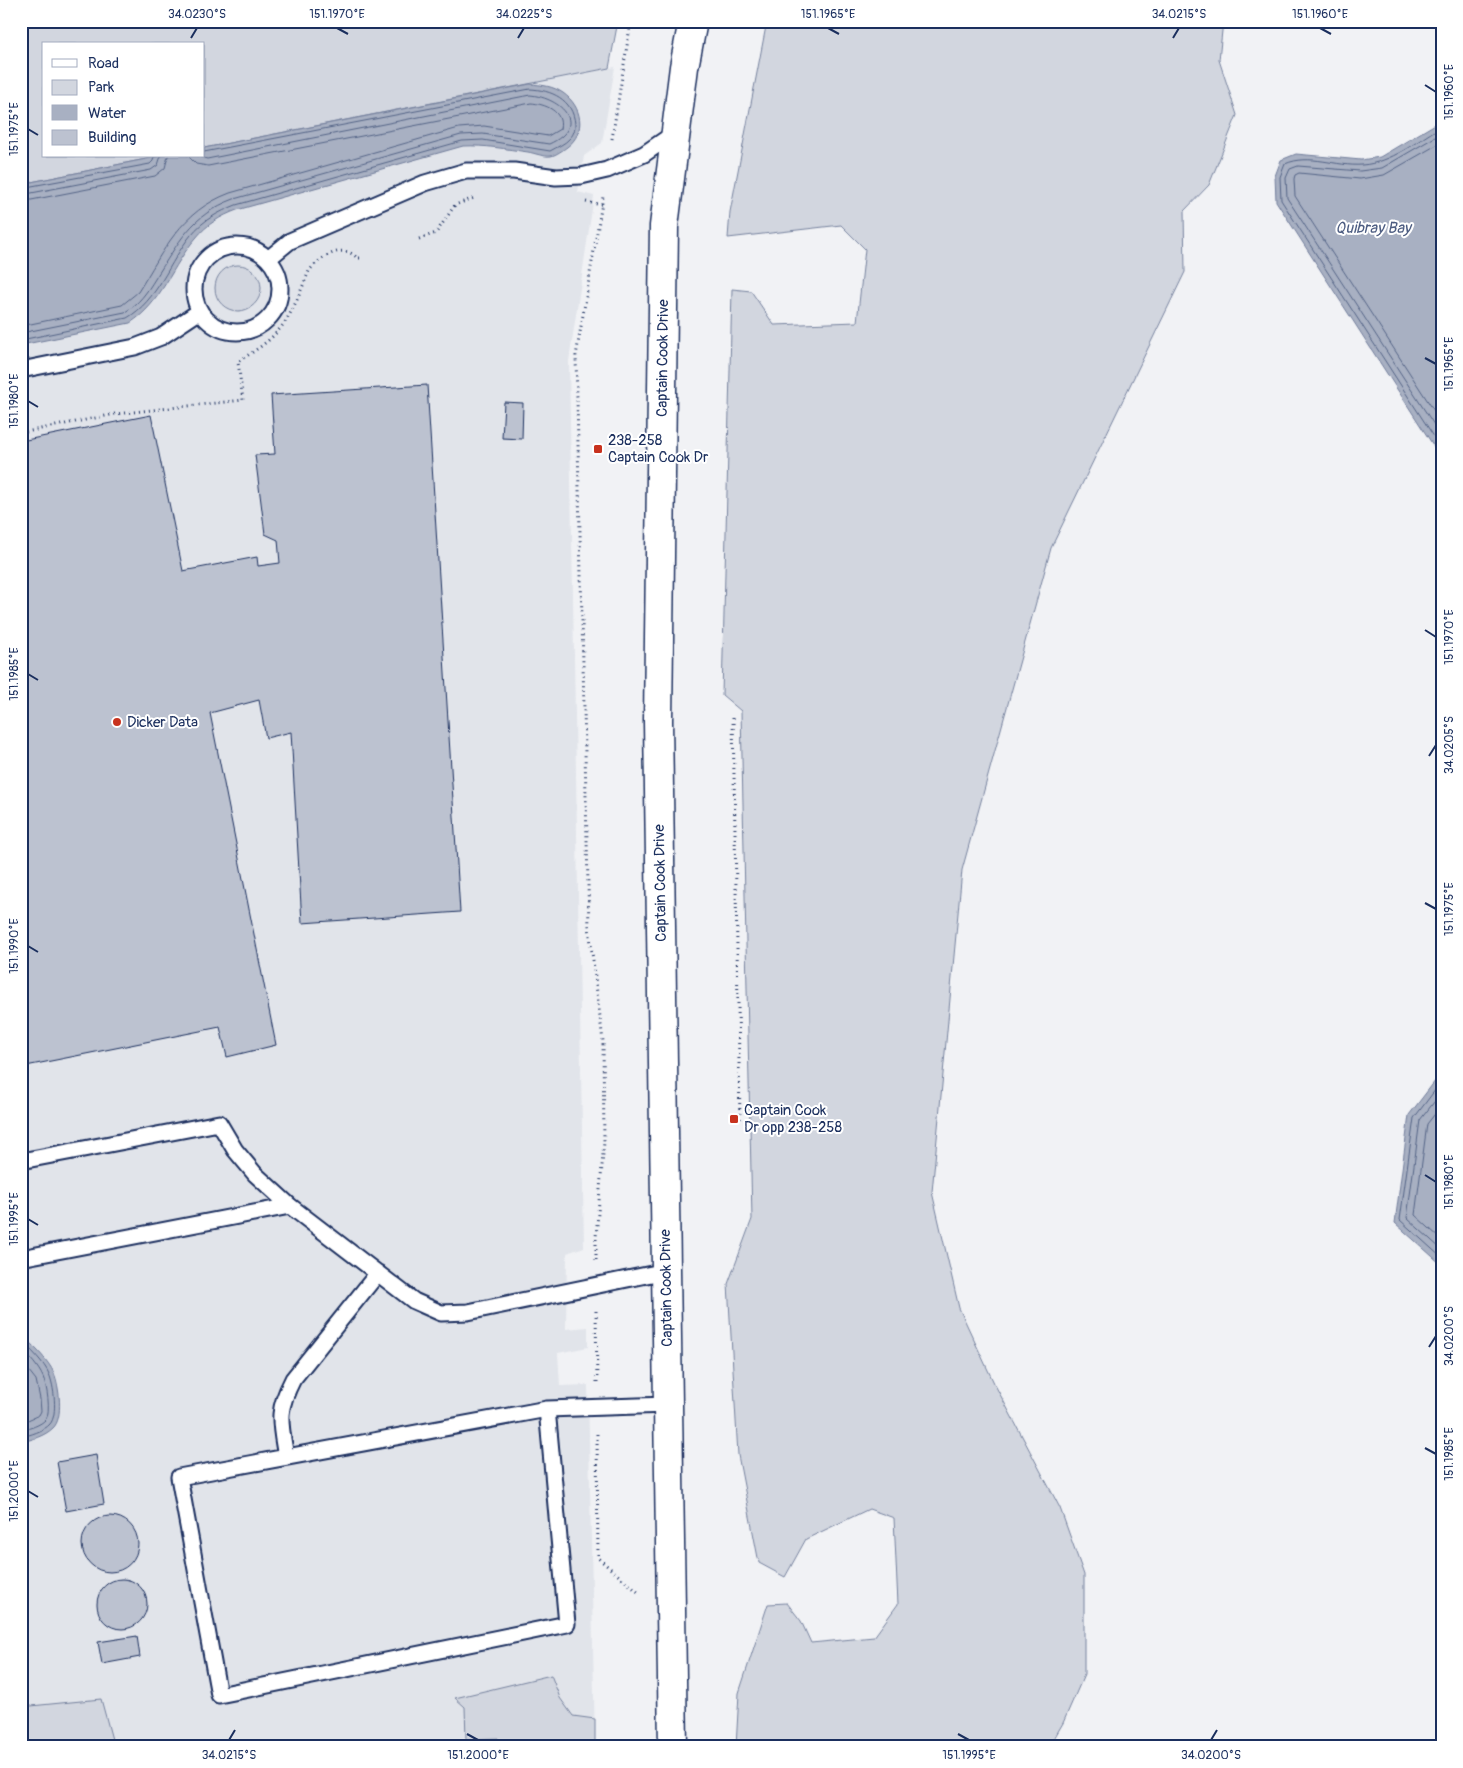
<svg xmlns="http://www.w3.org/2000/svg" width="1463" height="1768" viewBox="0 0 1463 1768" font-family="Pangolin,sans-serif">
	<style>
		.built { fill: #e1e4ea }
		.green { fill: #d2d6df; stroke: #76829e }
		.water { fill: #a8b0c2; stroke: #707c9a }
		.lines { fill: none; stroke-linecap: round; stroke-linejoin: round }
		.shore { stroke: #536386; stroke-width: 1 }
		.building { fill: #bcc2d0; stroke: #1b2f5e }
		.service-casing { stroke: #1b2f5e; stroke-width: 19 }
		.secondary-casing { stroke: #1b2f5e; stroke-width: 31 }
		.path { stroke: #1b2f5e; stroke-width: 3; stroke-dasharray: 1 4; stroke-linecap: butt }
		.service { stroke: #fff; stroke-width: 15 }
		.secondary { stroke: #fff; stroke-width: 28 }
		.ticks { fill: none; stroke: #1b2f5e; stroke-width: 2 }
		.poi-dot { fill: #c8321e; stroke: #fff; stroke-width: 2 }
		.labels { text-anchor: middle; stroke-width: 4; stroke-linejoin: round; paint-order: stroke }
		.street-label { font-size: 15px; fill: #1b2f5e; stroke: #fff }
		.poi-label { font-size: 15px; fill: #1b2f5e; stroke: #fff; text-anchor: start }
		.water-label { font-size: 16px; font-style: italic; fill: #4c5c81; stroke: #fff }
		.neatline { fill: none; stroke: #1b2f5e; stroke-width: 2 }
		.ticks-label { font-size: 12px; text-anchor: middle; fill: #1b2f5e }
	</style>
	<rect width="100%" height="100%" fill="#f1f2f5"/>
	<filter id="ink" filterUnits="userSpaceOnUse"><feTurbulence type="fractalNoise" baseFrequency=".02" numOctaves="2"/><feDisplacementMap in="SourceGraphic" scale="10" xChannelSelector="R" yChannelSelector="G"/><feConvolveMatrix kernelMatrix="1 2 1 2 8 2 1 2 1" color-interpolation-filters="sRGB"/></filter>
	<g filter="url(#ink)">
		<path class="built" d="M615,67L602,143L584,156L578,192L594,196L569,361L584,1247L567,1253L566,1329L588,1327V1347L558,1353L560,1386L588,1385L595,1747H21V184L161,156H204V148Z"/>
		<path class="green" d="M21,21H618L609,68L204,148V44H44V156H161L21,184Z
			M767,21H1223L1219,60L1237,115L1209,185L1184,211L1185,272L1051,548L962,870L932,1192L959,1308L994,1383L1060,1508L1084,1575V1675L1063,1723L1049,1747H736L739,1693L768,1604L787,1603L801,1621L811,1643L874,1637L898,1604L894,1518L869,1509L806,1539L785,1577L759,1563L738,1455L728,1284L752,1219L741,711L722,695L732,289L751,291L774,325L857,322L865,249L841,225L728,238L730,212Z
			M215 288a23 23 0 1 1 46 0a23 23 0 1 1-46 0Z
			M551,1675L560,1698L573,1716L595,1719V1747H498V1738L466,1739L465,1707L455,1698Z
			M101,1699L114,1747H21V1707Z"/>
		<path class="water" d="M530,84C542,85 553,86 563,93C582,106 587,132 567,147C563,150 556,155 551,156C544,157 534,153 528,152C506,149 485,145 463,146L237,210C221,216 207,224 196,238C172,265 162,303 130,323L21,345V184L161,156H204V148Z
			M1442,120V459L1276,201L1275,176L1281,160L1296,154L1361,160L1380,157Z
			M1442,1072V1265L1395,1223L1409,1115Z
			M21,1335C31,1343 49,1361 54,1373C59,1385 64,1418 53,1428C45,1436 31,1440 21,1442Z"/>
		<g class="lines">
			<path class="shore" d="M1442,126C1417,141 1391,163 1362,165C1336,167 1310,153 1285,164L1280,177L1281,200L1442,449
				M1442,133L1382,168L1360,171L1298,166L1290,169L1286,178L1287,198L1442,437
				M1442,142L1384,175L1360,179L1299,173L1295,175L1294,179L1295,196L1442,423
				M21,188L150,164L153,161L154,156
				M21,195L151,170L158,165L161,156
				M21,202L155,176L165,168L168,156
				M21,326L122,305L138,292C165,249 180,212 230,193L459,128L484,126L548,136L560,129C564,111 545,104 531,103L208,166L196,164L188,156
				M21,333L125,312C139,304 147,292 155,279C179,242 191,215 234,199L461,135L483,134L549,144C589,126 562,98 530,95L207,159L197,156
				M21,340L127,318C158,300 169,262 191,235C203,220 219,212 236,205L462,141L483,140L550,151C557,147 565,144 570,138C574,134 575,129 575,124C573,99 551,90 530,89L204,152
				M1442,1081L1414,1118L1400,1220L1442,1258
				M1442,1092L1420,1120L1407,1218L1442,1250
				M1442,1105L1427,1124L1415,1215L1442,1240
				M21,1341C30,1348 45,1364 49,1374C54,1385 58,1415 50,1424C44,1431 30,1435 21,1437
				M21,1349C29,1356 39,1368 43,1377C47,1385 51,1412 46,1419C41,1425 29,1429 21,1430
				M21,1361L36,1380L40,1399L41,1411L39,1415L21,1423"/>
		</g>
		<path class="building" d="M427,385L460,912L302,923L291,732L266,738L259,700L210,713L276,1045L227,1057L220,1027L21,1067V441L151,415L183,571L257,557L258,566L280,563L278,540L265,534L255,455L275,454L271,395Z
			M504,402L523,403L522,439L502,438Z
			M96,1455L104,1504L66,1511L57,1462Z
			M82 1544a28 28 0 1 1 56 0a28 28 0 1 1-56 0Z
			M97 1604a25 25 0 1 1 50 0a25 25 0 1 1-50 0Z
			M137,1636L140,1657L102,1664L98,1642Z"/>
		<g class="lines">
			<g class="service-casing">
				<path id="service" d="M194 289a43 43 0 1 1 86 0a43 43 0 1 1-86 0Z
					M268,259L290,241L425,183L466,171H514L556,177L581,176L607,170L644,154L676,132
					M21,370L135,347L161,337L200,311
					M21,1161L219,1123L235,1150L255,1174L290,1206L414,1301L441,1313L468,1312L666,1271
					M21,1258L290,1206
					M547,1409L567,1624L219,1695L179,1477L547,1409L668,1405
					M286,1457C280,1421 276,1412 293,1379L378,1273"/>
			</g>
			<g class="secondary-casing">
				<g id="secondary">
					<path id="s1" d="M673,1747L658,721L664,226L684,67L693,21"/>
				</g>
			</g>
			<path class="path" d="M612,139L631,21
				M586,202L602,205
				M419,239L436,233L455,205L474,198
				M21,433L115,414L243,400L238,362C251,353 266,344 276,333C292,317 300,292 309,271C319,258 343,242 357,258H361
				M733,718L740,1119
				M596,1260V1237L604,1142L603,1041L589,928L576,356L603,197
				M596,1311L597,1382
				M597,1434L598,1558L638,1592"/>
			<use href="#service" class="service"/>
			<use href="#secondary" class="secondary"/>
		</g>
	</g>
	<path class="ticks" d="M337,28L348,34M828,28L839,34M1320,28L1331,34M191,38L197,28M518,38L524,28M1173,38L1179,28M1425,85L1436,92M28,129L38,135M1425,358L1436,364M28,401L38,407M1425,630L1436,637M28,674L38,680M1429,756L1436,745M1425,903L1436,909M28,946L38,952M1425,1175L1436,1182M28,1219L38,1225M1429,1347L1436,1336M1425,1448L1436,1454M28,1491L38,1497M467,1734L478,1740M958,1734L969,1740M229,1740L235,1730M1211,1740L1217,1730"/>
	<g class="poi-dot">
		<rect x="593" y="444" width="10" height="10" rx="2.5"/>
		<circle cx="117" cy="722" r="5"/>
		<rect x="729" y="1114" width="10" height="10" rx="2.5"/>
	</g>
	<g class="labels">
		<g class="street-label">
			<text dy="5" stroke="none"><textPath href="#s1" startOffset="1389">Captain Cook Drive</textPath></text>
			<text transform="translate(660 883) rotate(-91)" y="5">Captain Cook Drive</text>
			<text transform="translate(666 1288) rotate(-91)" y="5">Captain Cook Drive</text>
		</g>
		<g class="poi-label">
			<text x="608" y="445">238-258<tspan x="608" dy="17">Captain Cook Dr</tspan></text>
			<text x="127" y="727">Dicker Data</text>
			<text x="744" y="1115">Captain Cook<tspan x="744" dy="17">Dr opp 238-258</tspan></text>
		</g>
		<g class="water-label">
			<text x="1373" y="233">Quibray Bay</text>
		</g>
	</g>
	<rect width="1463" height="1768" fill="none" stroke="#fff" stroke-width="55"/>
	<rect x="42" y="42" width="162" height="115" fill="#ffffff" stroke="#a4acbf"/>
	<rect x="52" y="59" width="25" height="8" fill="#ffffff" stroke="#a4acbf"/>
	<text x="88" y="68" font-size="15" fill="#1b2f5e">Road</text>
	<rect x="52" y="80" width="25" height="15" fill="#d2d6df" stroke="#a4acbf"/>
	<text x="88" y="92" font-size="15" fill="#1b2f5e">Park</text>
	<rect x="52" y="105" width="25" height="15" fill="#a8b0c2" stroke="#a4acbf"/>
	<text x="88" y="118" font-size="15" fill="#1b2f5e">Water</text>
	<rect x="52" y="130" width="25" height="15" fill="#bcc2d0" stroke="#a4acbf"/>
	<text x="88" y="142" font-size="15" fill="#1b2f5e">Building</text>
	<rect x="28" y="28" width="1408" height="1712" class="neatline"/>
	<g class="ticks-label">
		<text x="197" y="18">34.0230°S</text>
		<text x="337" y="18">151.1970°E</text>
		<text x="524" y="18">34.0225°S</text>
		<text x="828" y="18">151.1965°E</text>
		<text x="1179" y="18">34.0215°S</text>
		<text x="1320" y="18">151.1960°E</text>
		<text transform="translate(1449 92) rotate(-90)" y="4">151.1960°E</text>
		<text transform="translate(14 129) rotate(-90)" y="4">151.1975°E</text>
		<text transform="translate(1449 364) rotate(-90)" y="4">151.1965°E</text>
		<text transform="translate(14 401) rotate(-90)" y="4">151.1980°E</text>
		<text transform="translate(1449 637) rotate(-90)" y="4">151.1970°E</text>
		<text transform="translate(14 674) rotate(-90)" y="4">151.1985°E</text>
		<text transform="translate(1449 745) rotate(-90)" y="4">34.0205°S</text>
		<text transform="translate(1449 909) rotate(-90)" y="4">151.1975°E</text>
		<text transform="translate(14 946) rotate(-90)" y="4">151.1990°E</text>
		<text transform="translate(1449 1182) rotate(-90)" y="4">151.1980°E</text>
		<text transform="translate(14 1219) rotate(-90)" y="4">151.1995°E</text>
		<text transform="translate(1449 1336) rotate(-90)" y="4">34.0200°S</text>
		<text transform="translate(1449 1454) rotate(-90)" y="4">151.1985°E</text>
		<text transform="translate(14 1491) rotate(-90)" y="4">151.2000°E</text>
		<text x="229" y="1759">34.0215°S</text>
		<text x="478" y="1759">151.2000°E</text>
		<text x="969" y="1759">151.1995°E</text>
		<text x="1211" y="1759">34.0200°S</text>
	</g>
</svg>
